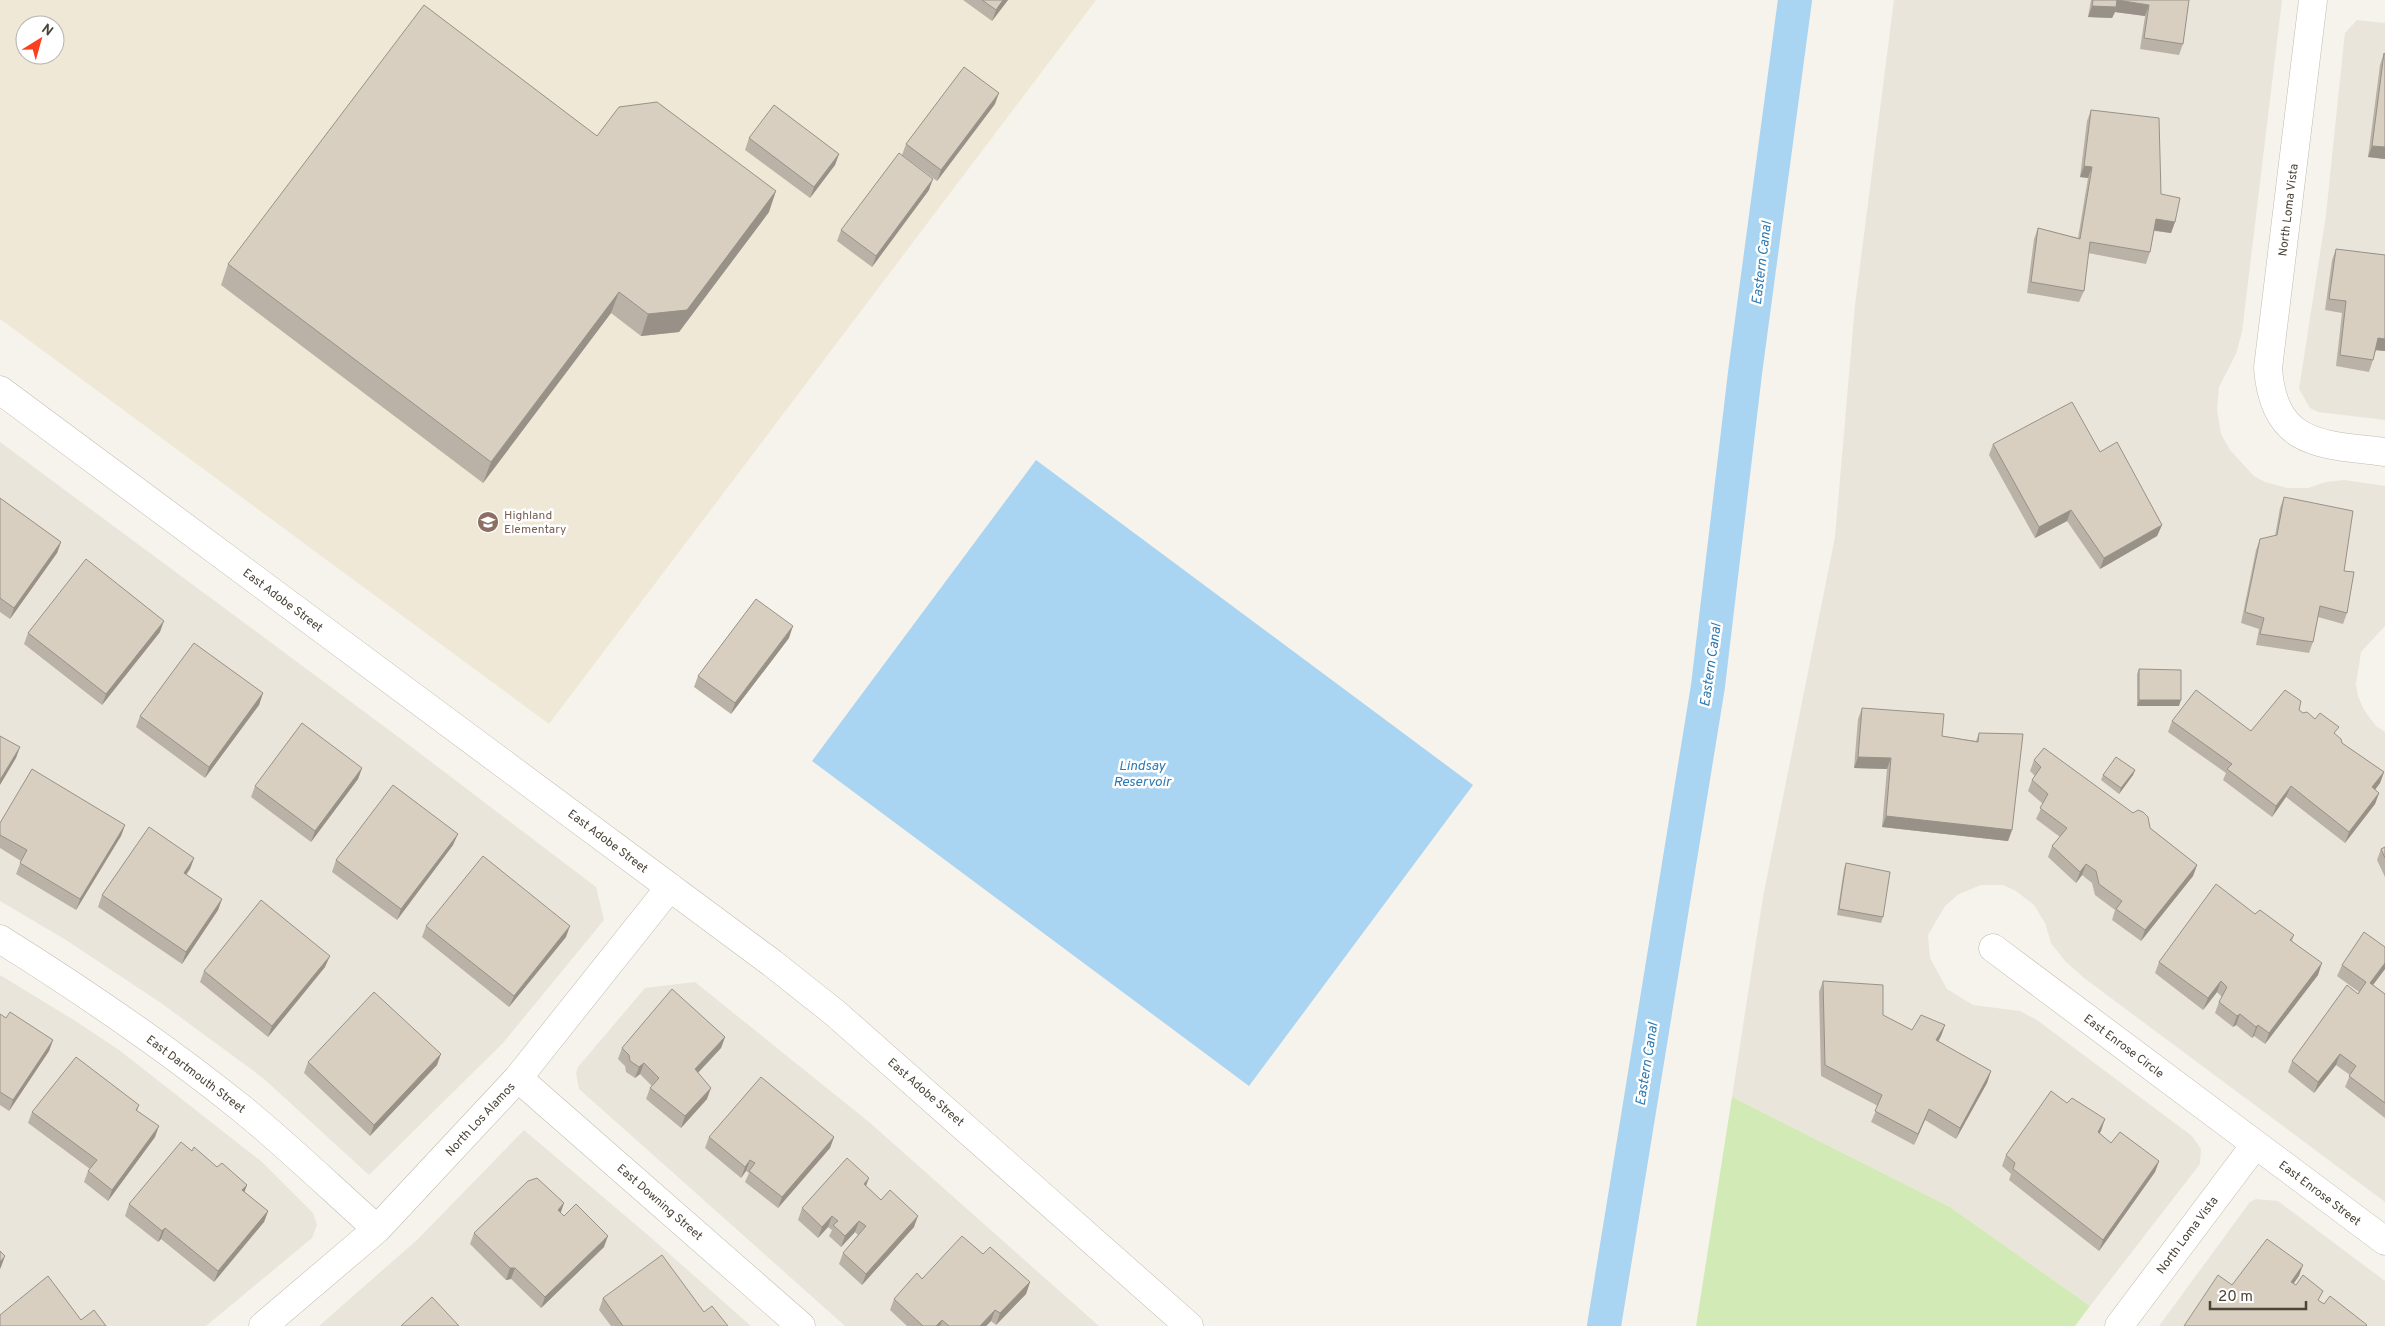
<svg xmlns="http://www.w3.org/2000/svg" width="2385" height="1326" viewBox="0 0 2385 1326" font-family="Overpass,sans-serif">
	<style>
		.residential { fill: #eae5da }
		.education { fill: #efe8d6; fill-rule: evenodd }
		.green { fill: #d2eab5 }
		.water { fill: #a9d4f2 }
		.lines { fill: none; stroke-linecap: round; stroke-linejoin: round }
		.canal { stroke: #a9d4f2; stroke-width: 34 }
		.minor-casing { stroke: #c2bbae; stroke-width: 29 }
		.minor { stroke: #fff; stroke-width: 28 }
		.wall { fill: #bab2a6 }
		.shaded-wall { fill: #979187 }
		.building { fill: #d8cfc1; stroke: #979187 }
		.labels { text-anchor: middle; stroke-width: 5; stroke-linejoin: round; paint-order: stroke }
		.street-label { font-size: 12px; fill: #4b4439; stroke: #fff }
		.education-label { font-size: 12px; fill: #785e54; stroke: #fff; text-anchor: start }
		.water-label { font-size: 14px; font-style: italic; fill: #2e7ab2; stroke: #fff }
	</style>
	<rect width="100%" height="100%" fill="#f6f3ec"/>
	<path class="residential" d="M1894,0H2282L2242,332L2236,354L2219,387L2217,410L2221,434L2230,450L2254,476L2265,482L2287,488H2308L2326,482L2344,480L2385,486V626L2361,652L2356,684L2358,696L2364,710L2376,726L2385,732V1202L2084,978L2065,961L2051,943L2045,923L2034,905L2016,891L2003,885H1981L1959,894L1945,906L1928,935L1930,958L1947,989L1973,1005L2020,1011L2037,1020L2192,1136L2201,1149L2200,1164L2090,1306L1950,1207L1732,1097L1763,897L1835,537L1855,305Z
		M2357,20L2385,23V420L2318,412L2310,408L2299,389L2326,215L2344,41L2345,33Z
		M0,442L401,739L596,887L604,920L503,1043L369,1175L263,1078L161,1003L66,940L0,901Z
		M0,975L77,1022L119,1050L262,1162L313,1213L317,1225L312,1238L206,1326H0Z
		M695,982L869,1122L1099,1326H845L579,1089L576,1073L578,1067L645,988Z
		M524,1130L649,1236L751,1326H319L418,1239Z
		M2256,1199L2278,1201L2385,1281V1326H2159L2250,1202Z"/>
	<path class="education" d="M0,0H1096L549,724L0,319ZM25,25H55V55H25Z"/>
	<path class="green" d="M1732,1097L1950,1207L2090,1306L2075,1326H1696Z"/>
	<path class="water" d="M1036,460L1473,785L1249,1086L812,761Z"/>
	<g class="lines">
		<path class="canal" d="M1604,1326L1708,686L1745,373L1795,0"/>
		<g class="minor-casing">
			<path id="minor" d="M2313,0L2268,368C2274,447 2321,444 2385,452
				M0,390L772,963L835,1013L1189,1326
				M0,939C83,991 164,1046 241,1108C288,1146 332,1189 377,1229
				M1993,948L2385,1241
				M518,1078L801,1326
				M263,1326L377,1229L518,1078L670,887
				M2119,1326L2255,1145"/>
		</g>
		<use href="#minor" class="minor"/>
	</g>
	<path class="wall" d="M963,0H1008L992,21Z
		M2091,0H2189L2183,44L2179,55L2140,49L2145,16L2115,12L2112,18L2088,17Z
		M2384,53L2385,54V159L2368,157L2380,65Z
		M995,104L937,181L902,155L906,144Z
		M2091,110L2161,194L2175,222L2171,233L2154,231L2150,252L2146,264L2088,253L2084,291L2079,302L2027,293L2034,239L2038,228L2078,238L2088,178L2080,177L2087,121Z
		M597,136L769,212L679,332L641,336L611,313L483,483L221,285L228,264Z
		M749,138L839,154L835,165L810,198L745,150Z
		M929,190L872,267L837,241L841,230Z
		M2336,249L2385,255V351L2376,350L2373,360L2369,372L2336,366L2342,313L2325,310L2332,260Z
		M1993,444L2100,452L2162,525L2157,536L2100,569L2067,521L2035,538L1989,455Z
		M2284,497L2344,571L2347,613L2343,624L2318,617L2313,642L2309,653L2256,645L2259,629L2241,623L2256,550L2260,539L2275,536L2280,508Z
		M0,498L61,542L57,553L10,619L0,612Z
		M160,632L102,705L24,644L28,633Z
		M789,638L731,714L694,687L698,676Z
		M2139,669L2179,706H2137V674Z
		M263,693L259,705L205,778L136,727L140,716Z
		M1862,708L1942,736L1976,741L1979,733L2012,830L2008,841L1882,827L1887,769L1854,768L1858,719Z
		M2299,710L2336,735L2342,743L2384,772L2380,783L2375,790L2379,793L2375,804L2345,843L2286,797L2272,817L2223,780L2226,773L2168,732L2172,721L2251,731Z
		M2034,760L2150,828L2197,865L2193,876L2141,941L2112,920L2115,910L2095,895L2092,883L2082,875L2076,883L2048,857L2052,846L2060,837L2036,819L2043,804L2028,791L2032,780L2035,776L2030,771Z
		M362,768L358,779L311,842L251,797L255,786Z
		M2135,770L2133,775L2119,794L2101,780L2103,775Z
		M0,823L125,825L121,836L76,910L16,874L21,861L0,848Z
		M453,845L397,920L332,872L336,860Z
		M2385,847V877L2377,860L2381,849Z
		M194,858L190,869L186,874L222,899L218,910L182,964L98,907L102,895Z
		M1846,863L1883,917L1881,923L1837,915L1844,869Z
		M2255,914L2294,935L2292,941L2318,975L2265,1044L2254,1036L2252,1038L2236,1025L2233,1027L2215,1013L2219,1002L2222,997L2217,992L2203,1010L2155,973L2159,962Z
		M426,926L566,937L509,1007L422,937Z
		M2385,947V969L2373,985L2385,994V1118L2345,1087L2350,1075L2336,1065L2314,1093L2288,1072L2292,1061L2359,992L2337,976L2342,965Z
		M325,967L268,1037L200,982L204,971Z
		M1823,981L1883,1015L1912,1030L1945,1025L1941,1036L1938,1042L1991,1071L1987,1083L1956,1139L1925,1120L1914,1145L1871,1122L1878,1106L1821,1076L1819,992Z
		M0,1014L6,1018L53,1040L49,1051L9,1111L0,1105Z
		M725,1037L721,1048L698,1073L707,1099L681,1128L646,1099L650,1088L652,1086L640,1074L635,1078L626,1072L625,1066L618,1059L622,1048Z
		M308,1062L437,1065L370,1136L304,1073Z
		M2067,1103L2105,1119L2099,1133L2111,1143L2159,1161L2155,1172L2099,1251L2009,1180L2011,1174L2002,1166L2006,1155Z
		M139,1105L137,1111L155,1137L108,1201L84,1182L88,1171L90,1169L28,1123L32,1112Z
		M709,1137H834L830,1148L778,1208L745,1182L749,1173L746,1171L741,1178L705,1148Z
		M192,1151L247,1185L244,1192L268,1211L264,1222L214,1282L161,1239L158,1242L125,1216L129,1204Z
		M866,1186L881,1200L914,1227L862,1285L839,1264L843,1253L858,1235L855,1232L841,1247L829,1236L832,1230L828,1227L818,1238L798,1220L802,1208Z
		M564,1203L560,1212L564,1216L604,1247L541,1308L511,1279L506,1280L470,1244L474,1233Z
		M983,1254L1030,1282L1026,1294L996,1325L991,1321L986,1326H907L890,1310L894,1299L922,1279Z
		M603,1298L704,1312L728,1326H611L599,1310Z"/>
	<path class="shaded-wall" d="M1003,0H1008L992,21L996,10Z
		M2117,0L2149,5L2145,16L2115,12L2112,18L2088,17L2092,6Z
		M999,93L995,104L937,181L941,170Z
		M2372,146L2385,147V159L2368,157Z
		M839,154L835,165L810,198L814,187Z
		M2084,166L2092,167L2088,178L2080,177Z
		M933,179L929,190L872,267L876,256Z
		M776,191L769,212L679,332L641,336L648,314Z
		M2156,219L2175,222L2171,233L2152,230Z
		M619,292L611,313L483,483L491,462Z
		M2378,338L2385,339V351L2374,350Z
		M2071,510L2067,521L2035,538L2039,527Z
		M2162,525L2157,536L2100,569L2104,558Z
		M61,542L57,553L10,619L14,608Z
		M164,621L160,632L102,705L106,694Z
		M793,626L789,638L731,714L735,703Z
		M263,693L259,705L205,778L209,767Z
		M2139,700H2181L2179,706H2137Z
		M20,747L16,758L0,785V780Z
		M1858,757L1891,758L1887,769L1854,768Z
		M362,768L358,779L311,842L315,831Z
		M2135,770L2133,775L2119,794L2121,788Z
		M2384,772L2380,783L2368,799L2372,787Z
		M2291,786L2286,797L2272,817L2276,806Z
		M2379,793L2375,804L2345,843L2349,832Z
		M1886,816L2012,830L2008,841L1882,827Z
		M125,825L121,836L76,910L80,899Z
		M458,834L453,845L397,920L401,909Z
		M194,858L190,869L180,884L184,873Z
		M2086,864L2082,875L2076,883L2080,872Z
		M2197,865L2193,876L2141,941L2145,930Z
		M222,899L218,910L182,964L186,952Z
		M570,926L566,937L509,1007L514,996Z
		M330,956L325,967L268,1037L272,1026Z
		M2322,963L2318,975L2265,1044L2269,1033Z
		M2385,963V969L2366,994L2370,983Z
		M2221,981L2217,992L2203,1010L2208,998Z
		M2240,1014L2236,1025L2233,1027L2237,1016Z
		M1945,1025L1941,1036L1932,1052L1936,1040Z
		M2258,1025L2254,1036L2252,1038L2256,1027Z
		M725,1037L721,1048L691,1080L695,1069Z
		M53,1040L49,1051L9,1111L13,1100Z
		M441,1054L437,1065L370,1136L374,1125Z
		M2340,1054L2336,1065L2314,1093L2318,1082Z
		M644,1063L640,1074L635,1078L639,1067Z
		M1991,1071L1987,1083L1956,1139L1960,1128Z
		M711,1088L707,1099L681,1128L685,1116Z
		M1929,1109L1925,1120L1914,1145L1918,1134Z
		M2105,1119L2101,1131L2094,1143L2098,1132Z
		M159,1126L155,1137L108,1201L112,1190Z
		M834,1137L830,1148L778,1208L782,1197Z
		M750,1160L746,1171L741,1178L745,1167Z
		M2159,1161L2155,1172L2099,1251L2103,1240Z
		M869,1178L865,1189L864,1184Z
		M247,1185L243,1196L242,1190Z
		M564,1203L560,1215L558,1210Z
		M268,1211L264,1222L214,1282L218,1271Z
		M832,1216L828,1227L818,1238L822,1227Z
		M918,1216L914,1227L862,1285L866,1274Z
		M859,1221L855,1232L841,1247L845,1236Z
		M165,1228L161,1239L158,1242L162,1231Z
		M608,1236L604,1247L541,1308L545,1297Z
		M5,1256L1,1267L0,1269V1262Z
		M2303,1265L2299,1276L2287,1293L2291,1282Z
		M510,1268H515L511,1279L506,1280Z
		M1030,1282L1026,1294L996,1325L1000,1313Z
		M995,1310L991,1321L986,1326H980Z
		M942,1320L940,1326H936Z"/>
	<path class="building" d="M982,0H1003L996,10Z
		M2093,0H2189L2183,44L2144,38L2149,5L2117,0L2116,7L2092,6Z
		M424,5L597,136L619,107L657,102L776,191L687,310L648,314L619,292L491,462L228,264Z
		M2384,53L2385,54V147L2372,146Z
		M964,67L999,93L941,170L906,144Z
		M774,105L839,154L814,187L749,138Z
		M2091,110L2159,118L2161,194L2180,198L2175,222L2156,219L2150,252L2090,242L2084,291L2031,282L2038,228L2080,239L2092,167L2084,166Z
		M899,153L933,179L876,256L841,230Z
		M2336,249L2385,255V339L2378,338L2373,360L2340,355L2346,301L2329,299Z
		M2072,402L2100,452L2117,442L2162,525L2104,558L2071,510L2039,527L1993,444Z
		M2284,497L2353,511L2344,571L2354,572L2347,613L2320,606L2313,642L2260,634L2264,618L2245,612L2260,539L2277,535Z
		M0,498L61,542L14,608L0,598Z
		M86,559L164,621L106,694L28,633Z
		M756,599L793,626L735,703L698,676Z
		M194,643L263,693L209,767L140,716Z
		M2139,669L2181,670V700H2139Z
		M2196,690L2251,731L2285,690L2301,701L2299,710L2303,713L2307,712L2315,719L2320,713L2339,727L2334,733L2341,739L2342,743L2384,772L2372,787L2379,793L2349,832L2291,786L2276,806L2227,769L2232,764L2172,721Z
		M1862,708L1944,714L1942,736L1978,742L1979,733L2023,734L2012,830L1886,816L1891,758L1858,757Z
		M302,723L362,768L315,831L255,786Z
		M0,736L20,747L0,780Z
		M2044,748L2133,813L2138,810L2143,812L2148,817L2150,828L2197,865L2145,930L2116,909L2122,901L2099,884L2096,871L2086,864L2080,872L2052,846L2067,828L2040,808L2048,794L2032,780L2041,767L2034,760Z
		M2116,757L2135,770L2121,788L2103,775Z
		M32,769L125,825L80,899L20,863L27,850L0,835V823Z
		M393,785L458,834L401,909L336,860Z
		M149,827L194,858L184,873L222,899L186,952L102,895Z
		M2385,847V858L2381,849Z
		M483,856L570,926L514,996L426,926Z
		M1846,863L1890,872L1883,917L1839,909Z
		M2216,884L2255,914L2260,910L2294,935L2290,940L2322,963L2269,1033L2258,1025L2256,1027L2240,1014L2237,1016L2219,1002L2227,987L2221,981L2208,998L2159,962Z
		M261,900L330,956L272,1026L204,971Z
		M2364,932L2385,947V963L2370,983L2385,994V1103L2349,1076L2356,1066L2340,1054L2318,1082L2292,1061L2347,985L2358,994L2366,982L2342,965Z
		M1823,981L1883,985V1015L1912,1030L1921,1015L1945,1025L1936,1040L1991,1071L1960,1128L1929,1109L1918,1134L1875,1111L1882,1095L1825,1065Z
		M672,989L725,1037L695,1069L711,1088L685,1116L650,1088L659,1078L644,1063L639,1067L630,1061L629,1055L622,1048Z
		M374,992L441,1054L374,1125L308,1062Z
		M10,1012L53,1040L13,1100L0,1092V1014L6,1018Z
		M76,1057L139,1105L136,1110L159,1126L112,1190L88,1171L97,1160L32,1112Z
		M761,1077L834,1137L782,1197L749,1171L755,1163L750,1160L745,1167L709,1137Z
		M2051,1091L2067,1103L2072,1098L2105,1119L2098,1132L2111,1143L2120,1132L2159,1161L2103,1240L2013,1169L2015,1163L2006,1155Z
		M181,1142L192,1151L194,1147L217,1167L222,1163L247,1185L242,1190L268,1211L218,1271L165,1228L162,1231L129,1204Z
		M847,1158L869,1178L864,1184L881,1200L890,1190L918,1216L866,1274L843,1253L866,1226L859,1221L845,1236L833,1225L838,1221L832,1216L822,1227L802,1208Z
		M537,1178L564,1203L558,1210L564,1216L576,1204L608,1236L545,1297L515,1268H510L474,1233L528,1181Z
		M962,1236L983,1254L990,1247L1030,1282L1000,1313L995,1310L980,1326H949L942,1320L936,1326H923L894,1299L917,1273L922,1279Z
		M2267,1239L2303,1265L2291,1282L2296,1285L2303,1275L2323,1291L2318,1300L2324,1304L2330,1296L2367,1325L2366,1326H2184L2218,1275L2232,1285Z
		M0,1251L5,1256L0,1262Z
		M662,1255L704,1312L712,1306L728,1326H623L603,1298Z
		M48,1276L81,1320L94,1310L106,1326H0V1315Z
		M432,1297L459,1326H401Z"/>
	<defs>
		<g id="school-disc" transform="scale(1.125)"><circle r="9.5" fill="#8d6e63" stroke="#fff"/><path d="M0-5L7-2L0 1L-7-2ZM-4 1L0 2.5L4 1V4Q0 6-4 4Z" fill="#fff"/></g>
	</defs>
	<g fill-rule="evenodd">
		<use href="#school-disc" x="488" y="522"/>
	</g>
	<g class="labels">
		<g class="street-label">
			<text transform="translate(2288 210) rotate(-83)" y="4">North Loma Vista</text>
			<text transform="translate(283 600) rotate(37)" y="4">East Adobe Street</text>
			<text transform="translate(608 841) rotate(37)" y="4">East Adobe Street</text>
			<text transform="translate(2124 1046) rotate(37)" y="4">East Enrose Circle</text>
			<text transform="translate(196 1074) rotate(37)" y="4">East Dartmouth Street</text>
			<text transform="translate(926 1092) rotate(41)" y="4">East Adobe Street</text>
			<text transform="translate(480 1119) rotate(-47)" y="4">North Los Alamos</text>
			<text transform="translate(2320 1193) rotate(37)" y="4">East Enrose Street</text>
			<text transform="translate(660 1202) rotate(41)" y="4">East Downing Street</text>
			<text transform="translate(2187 1235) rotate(-53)" y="4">North Loma Vista</text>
		</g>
		<g class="education-label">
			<text x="504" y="519">Highland<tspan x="504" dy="14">Elementary</tspan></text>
		</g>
		<g class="water-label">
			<text transform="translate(1761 263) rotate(-83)" y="5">Eastern Canal</text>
			<text transform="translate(1710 665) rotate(-82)" y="5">Eastern Canal</text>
			<text x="1142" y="770">Lindsay<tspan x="1142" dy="16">Reservoir</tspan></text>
			<text transform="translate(1646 1064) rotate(-81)" y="5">Eastern Canal</text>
		</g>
	</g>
	<g transform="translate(40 40) rotate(37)"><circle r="24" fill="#ffffff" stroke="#b7b4b0"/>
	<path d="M0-4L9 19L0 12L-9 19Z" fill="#fc3f1d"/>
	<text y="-8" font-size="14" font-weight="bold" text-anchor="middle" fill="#4b4439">N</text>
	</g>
	<path d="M2210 1301v8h96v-8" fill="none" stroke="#4b4439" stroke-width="2.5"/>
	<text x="2218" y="1301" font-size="15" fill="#4b4439" stroke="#ffffff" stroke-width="4" paint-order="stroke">20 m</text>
</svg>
